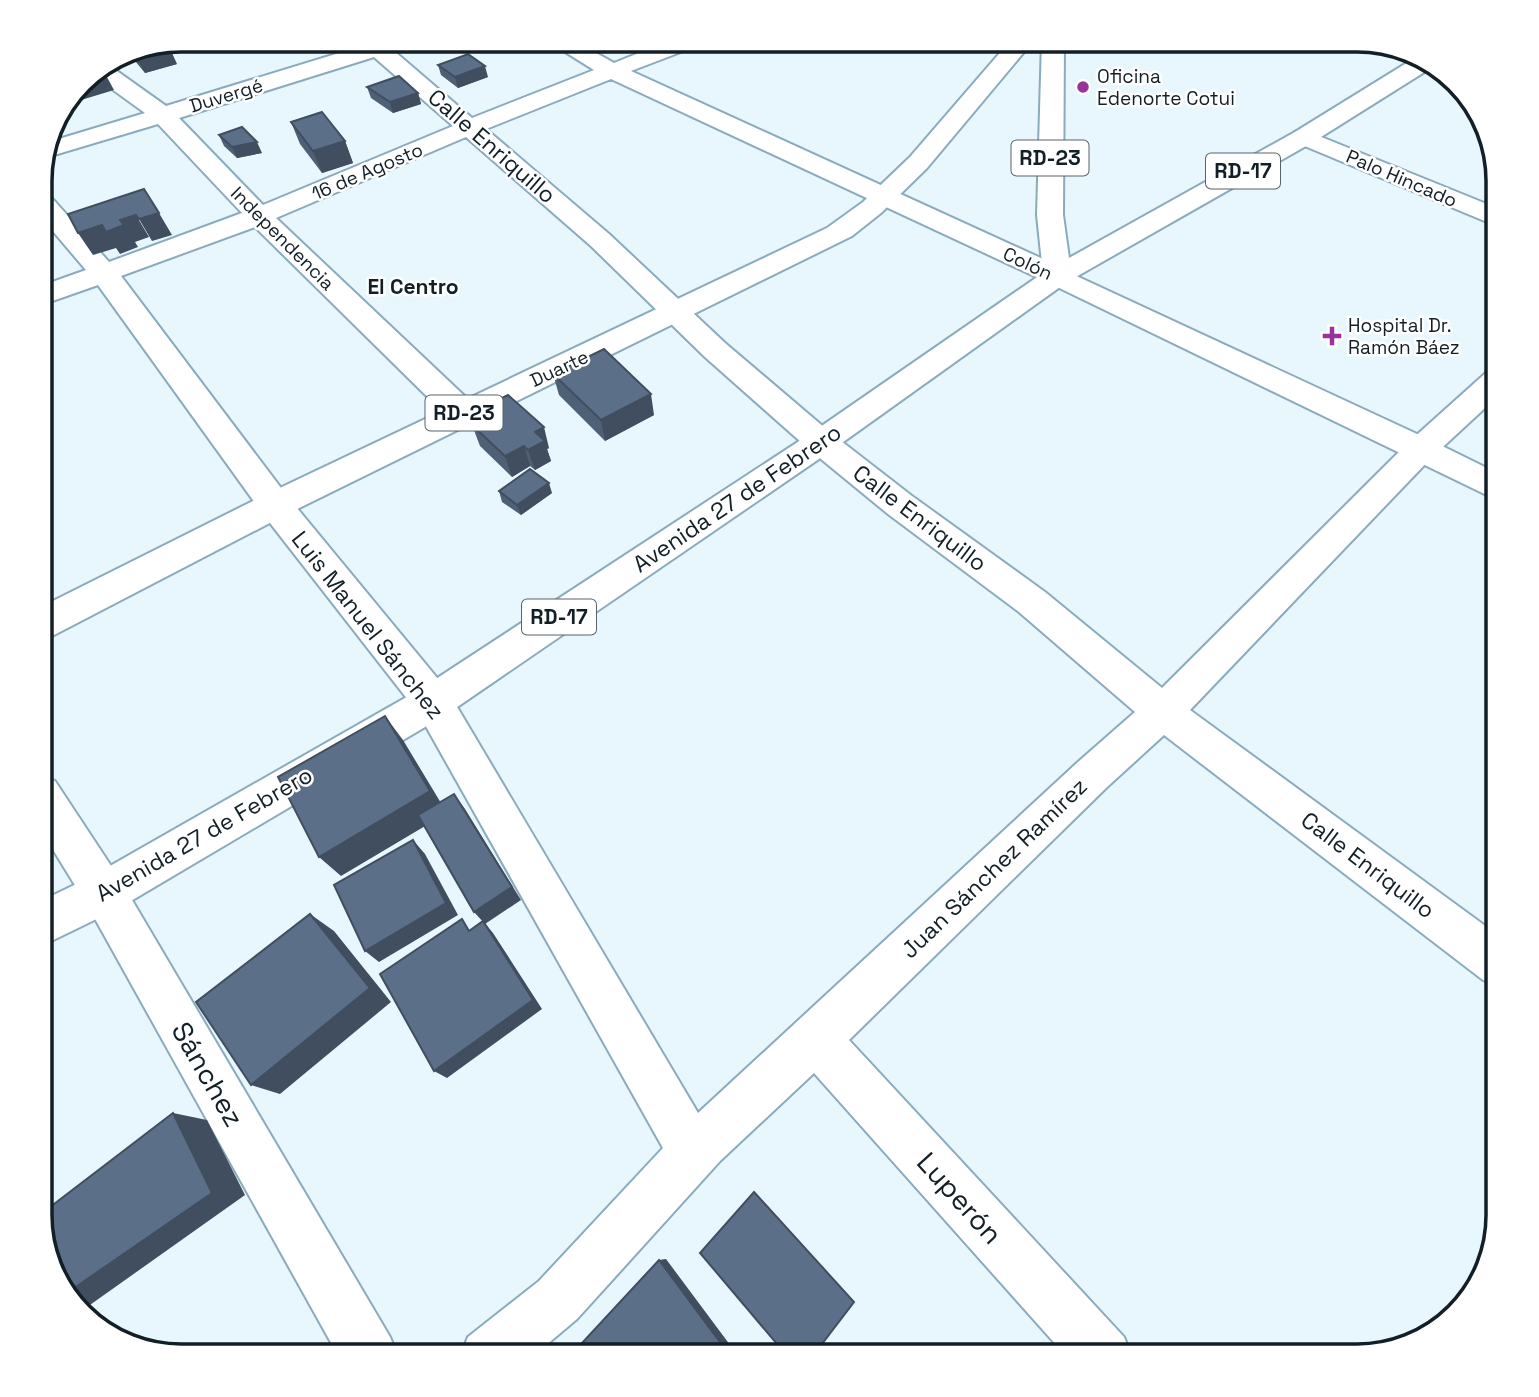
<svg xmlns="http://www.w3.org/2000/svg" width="1539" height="1397" viewBox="0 0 1539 1397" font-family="'Space Grotesk',sans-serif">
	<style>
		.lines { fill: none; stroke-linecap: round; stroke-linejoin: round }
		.minor-casing { stroke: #8aabbd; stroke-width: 4 }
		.tertiary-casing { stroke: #8aabbd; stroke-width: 4 }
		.secondary-casing { stroke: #8aabbd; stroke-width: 4 }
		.primary-casing { stroke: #8aabbd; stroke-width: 4 }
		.minor { fill: #fff; fill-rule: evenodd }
		.tertiary { fill: #fff; fill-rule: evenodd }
		.secondary { fill: #fff; fill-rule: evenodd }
		.primary { fill: #fff; fill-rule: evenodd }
		.wall { fill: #4e6075 }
		.shaded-wall { fill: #404e5f }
		.building { fill: #5b7088; stroke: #404e5f; stroke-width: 2 }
		.poi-dot { fill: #97339a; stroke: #fff; stroke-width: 2.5 }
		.labels { text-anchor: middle; stroke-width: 5; stroke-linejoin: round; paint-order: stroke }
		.far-poi-label { font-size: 19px; fill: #121f26; stroke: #fff; text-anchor: start }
		.far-street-label { font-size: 19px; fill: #121f26; stroke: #fff }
		.shield { fill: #fff; stroke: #596267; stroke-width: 2 }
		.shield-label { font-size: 21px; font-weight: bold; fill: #121f26 }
		.far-neighbourhood-label { font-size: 21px; font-weight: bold; fill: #121f26; stroke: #fff }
		.street-label { font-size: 23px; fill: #121f26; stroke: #fff }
		.near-street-label { font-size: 28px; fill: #121f26; stroke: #fff }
		.rim { fill: none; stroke: #121f26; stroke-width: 3.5 }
	</style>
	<rect width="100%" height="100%" fill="#e8f6fe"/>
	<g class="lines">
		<g class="minor-casing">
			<path id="minor" d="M357,40H405L407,43L404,48L394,51L472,118L594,70L546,40H573L614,63L671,40H702L699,45L631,71L1067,270L1071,276L1067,282L1057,285L1047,282L611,79L486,129L609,234L725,343L832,434L912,496L1045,592L1162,688L1410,441L1488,371L1499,368V395L1432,457L1190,710L1499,936V986L1483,980L1164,735L1106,788L849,1040L1124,1337L1132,1357H1067L814,1073L720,1161L577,1319L532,1357H460L468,1337L539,1281L663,1148L419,714L263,514L98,285L41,305V286L86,270L41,217V193L50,196L109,262L242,213L158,124L44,158L49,142L145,113L91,74L107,64L166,106L362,46ZM374,57L453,126L263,205L179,118ZM466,137L591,246L705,357L810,450L888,514L1019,612L1135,712L1078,762L698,1113L447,690L287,496L121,276L255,227L452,421L463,424L474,421L479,413L474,405L276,218Z
				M1304,130L1499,209V227L1295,142L1292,137L1295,132Z
				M104,872L119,878L390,1337L398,1357H339L89,908L82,893L89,878Z"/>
		</g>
		<g class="tertiary-casing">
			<path id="tertiary" d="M1057,267L1432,441L1499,474V501L1047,282L1043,276L1047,270Z"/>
		</g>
		<g class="secondary-casing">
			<path id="secondary" d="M41,775L55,781L119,878L126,893L119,908L104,914L89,908L41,830Z"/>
		</g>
		<g class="primary-casing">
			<path id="primary" d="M1011,40H1034L927,168L881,213L852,236L287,514L54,635L41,639V607L263,496L827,228L863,202L910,157Z
				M1042,40H1064L1063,215L1069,258L1295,132L1418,56L1434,66L1313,142L1067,282L832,450L447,714L119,908L41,946V901L89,878L419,690L810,434L1043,273L1037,215Z"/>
		</g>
		<use href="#minor" class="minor"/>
		<use href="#tertiary" class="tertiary"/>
		<use href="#secondary" class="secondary"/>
		<use href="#primary" class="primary"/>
	</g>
	<path class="wall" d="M129,51L177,64L145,73L135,61Z
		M438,65L488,77L458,88L441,75Z
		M367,87L418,93L421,104L393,113L371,98Z
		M291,122L345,141L353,163L322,173L300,144Z
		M219,135L262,153L237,158L224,146Z
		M553,374L654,415L605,441L559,395Z
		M490,404L549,448L547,449L551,461L535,470L530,466L512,477L480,446L472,425L493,413Z
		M499,491L552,493L521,515L502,502Z"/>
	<path class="shaded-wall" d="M172,53L177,64L145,73L139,62Z
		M485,66L488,77L458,88L455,77Z
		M102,68L114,90L68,104L67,103L88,76Z
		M418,93L421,104L393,113L390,102Z
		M345,141L353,163L322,173L313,151Z
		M257,142L262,153L237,158L232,147Z
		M159,213L172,235L152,241L139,219Z
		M136,215L149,237L135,242L138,247L120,254L116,248L93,255L78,233Z
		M651,394L654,415L605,441L601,420Z
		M544,427L549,448L547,449L551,461L535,470L528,450L535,432Z
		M524,446L530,466L512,477L505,456Z
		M549,483L552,493L521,515L517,505Z
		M385,716L403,740L447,813L341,876L319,857Z
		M454,794L465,809L521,900L485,924L474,912Z
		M413,840L425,854L458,915L379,962L365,951Z
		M310,914L334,931L391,1002L280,1094L251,1085Z
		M483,921L493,933L542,1009L447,1078L434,1071Z
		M173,1113L207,1120L245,1195L80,1312L67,1293Z
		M666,1259L739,1357H731L659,1260Z"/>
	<path class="building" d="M164,44L172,53L139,62L129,51Z
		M468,54L485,66L455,77L438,65Z
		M399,76L418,93L390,102L367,87Z
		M322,112L345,141L313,151L291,122Z
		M242,127L257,142L232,147L219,135Z
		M144,189L159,213L139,219L136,215L120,220L124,225L106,232L102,225L78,233L68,214Z
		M604,349L651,394L601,420L553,374Z
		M508,395L544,427L535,432L545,441L528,450L524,446L505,456L472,425L498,411L490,404Z
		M530,469L549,483L517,505L499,491Z
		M385,716L430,791L319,857L278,777Z
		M454,794L512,887L474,912L418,815Z
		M413,840L446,903L365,951L334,885Z
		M310,914L370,988L251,1085L196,1002Z
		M462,919L469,931L483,921L533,1000L434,1071L380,974Z
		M173,1113L212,1193L67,1293L51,1270L41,1224V1214Z
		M754,1192L854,1302L812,1357H788L700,1253Z
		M659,1260L731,1357H569Z"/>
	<g class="poi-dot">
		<circle cx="1083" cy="87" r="7"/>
		<path d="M1328.5 325.5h7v7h7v7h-7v7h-7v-7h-7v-7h7z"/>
	</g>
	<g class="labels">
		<g class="far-poi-label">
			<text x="1097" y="83">Oficina<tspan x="1097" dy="22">Edenorte Cotui</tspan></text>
			<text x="1348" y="332">Hospital Dr.<tspan x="1348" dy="22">Ramón Báez</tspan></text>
		</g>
		<g class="far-street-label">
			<text transform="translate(226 95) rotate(-17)" y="7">Duvergé</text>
			<text transform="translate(367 171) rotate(-23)" y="7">16 de Agosto</text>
			<text transform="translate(1402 178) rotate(23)" y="7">Palo Hincado</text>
			<text transform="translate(283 238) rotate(45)" y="7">Independencia</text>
			<text transform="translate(1028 263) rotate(25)" y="7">Colón</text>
			<text transform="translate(559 368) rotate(-25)" y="7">Duarte</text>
		</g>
		<g class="shield">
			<rect x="1011.5" y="140.5" width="77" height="35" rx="5"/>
			<rect x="1206" y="153.5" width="74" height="35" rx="5"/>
			<rect x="425.5" y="395.5" width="77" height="35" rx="5"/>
			<rect x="522" y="599.5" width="74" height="35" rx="5"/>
		</g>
		<g class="shield-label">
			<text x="1050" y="165">RD-23</text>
			<text x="1243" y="178">RD-17</text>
			<text x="464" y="420">RD-23</text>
			<text x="559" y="624">RD-17</text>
		</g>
		<g class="far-neighbourhood-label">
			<text x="413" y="294">El Centro</text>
		</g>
		<g class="street-label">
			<text transform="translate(492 146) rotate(41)" y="8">Calle Enriquillo</text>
			<text transform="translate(737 498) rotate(-34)" y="8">Avenida 27 de Febrero</text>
			<text transform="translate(920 518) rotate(37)" y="8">Calle Enriquillo</text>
			<text transform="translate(368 625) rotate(52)" y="8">Luis Manuel Sánchez</text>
			<text transform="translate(204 834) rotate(-30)" y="8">Avenida 27 de Febrero</text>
			<text transform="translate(1368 865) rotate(37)" y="8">Calle Enriquillo</text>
			<text transform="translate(994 868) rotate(-44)" y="8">Juan Sánchez Ramírez</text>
		</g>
		<g class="near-street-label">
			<text transform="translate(208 1074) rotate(60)" y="10">Sánchez</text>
			<text transform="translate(960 1198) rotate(48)" y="10">Luperón</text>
		</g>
	</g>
	<path d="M0 0H1539V1397H0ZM181 52H1357A129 129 0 0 1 1486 181V1215A129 129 0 0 1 1357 1344H181A129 129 0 0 1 52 1215V181A129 129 0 0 1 181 52Z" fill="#fff" fill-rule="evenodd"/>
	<path class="rim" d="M181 52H1357A129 129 0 0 1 1486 181V1215A129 129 0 0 1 1357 1344H181A129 129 0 0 1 52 1215V181A129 129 0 0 1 181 52Z"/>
</svg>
